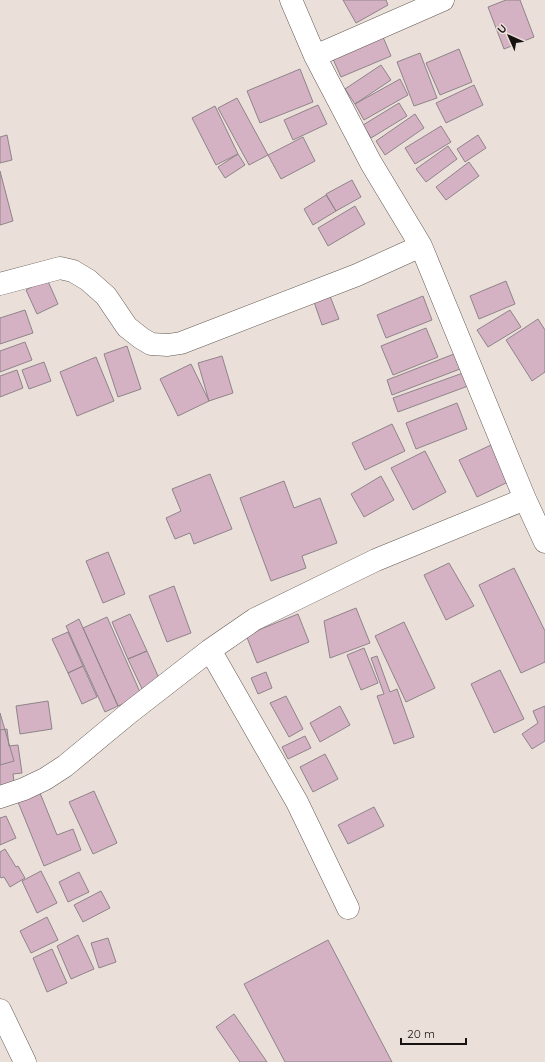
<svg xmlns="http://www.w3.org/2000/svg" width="545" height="1062" viewBox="0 0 545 1062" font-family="Quicksand,sans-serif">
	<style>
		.building { fill: #d4b2c4; stroke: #8e8489 }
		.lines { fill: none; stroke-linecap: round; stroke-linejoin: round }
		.street-casing { stroke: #615852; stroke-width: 23 }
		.secondary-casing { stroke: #615852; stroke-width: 23 }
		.street { stroke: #fff; stroke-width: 22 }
		.secondary { stroke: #fff; stroke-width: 22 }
	</style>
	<rect width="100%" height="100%" fill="#ebe0d9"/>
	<path class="building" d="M343,0H386L388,5L356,23Z
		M506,0H520L534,37L504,49L488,7Z
		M383,37L391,56L341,77L333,59Z
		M459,49L472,82L440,95L426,63Z
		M420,53L437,98L414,106L397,62Z
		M381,65L391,80L355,104L345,89Z
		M300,69L313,102L260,123L247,91Z
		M400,79L408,95L364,120L355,104Z
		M474,85L483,105L446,123L436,103Z
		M237,98L268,155L249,165L218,108Z
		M399,103L407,116L371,138L363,125Z
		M318,105L327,124L293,140L284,120Z
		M215,106L238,154L216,165L192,118Z
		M415,114L424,128L385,155L376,141Z
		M441,126L451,142L415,164L405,148Z
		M7,135L12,160L0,163V137Z
		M478,135L486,148L465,162L457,149Z
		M303,137L315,161L281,179L268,155Z
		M448,146L457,159L426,182L416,169Z
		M238,154L245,165L225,178L218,167Z
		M469,162L479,176L446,200L436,187Z
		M0,171L13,221L0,225Z
		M352,180L361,197L336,211L326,194Z
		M326,195L336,211L313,225L304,209Z
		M355,206L365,224L328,246L318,228Z
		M47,279L58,304L37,314L26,290Z
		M506,281L515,304L479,319L470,296Z
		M330,296L339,319L322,325L314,302Z
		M423,296L432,320L386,338L377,315Z
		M25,310L33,333L0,344V318Z
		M510,310L521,327L488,347L477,330Z
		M538,319L545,330V372L532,381L506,340Z
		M426,328L438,357L393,375L381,346Z
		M25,342L32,360L0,372V351Z
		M127,346L141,389L118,397L104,354Z
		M454,354L460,369L392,395L387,380Z
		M222,356L233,393L209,401L198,363Z
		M96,357L114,401L77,416L60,372Z
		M44,362L51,381L29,389L22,370Z
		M191,364L209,401L178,416L160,379Z
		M17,370L23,388L0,397V376Z
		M463,373L468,386L398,412L393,398Z
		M457,403L467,429L416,449L406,423Z
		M392,424L405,451L365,470L352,443Z
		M491,445L508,482L477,497L459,460Z
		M425,451L446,492L413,510L391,468Z
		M210,474L232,529L194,544L190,533L175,539L166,518L181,511L172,489Z
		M381,476L394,500L364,517L351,494Z
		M284,481L294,508L320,498L337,543L302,556L306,568L271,581L240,498Z
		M108,552L125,594L103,603L86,561Z
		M449,563L474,606L446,620L424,575Z
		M514,568L545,631V662L521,673L479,585Z
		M174,586L191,633L167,642L149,596Z
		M356,608L370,643L330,658L324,621Z
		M130,614L147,651L128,659L112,622Z
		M298,614L309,642L257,663L246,635Z
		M107,617L143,699L128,702L118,706L83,628Z
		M79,619L118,706L105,712L66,626Z
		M404,622L435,688L406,702L375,636Z
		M68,632L83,666L68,673L52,639Z
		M364,648L378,683L361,690L347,655Z
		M147,651L161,683L143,691L128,659Z
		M377,656L390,692L397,689L414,737L394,744L377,696L384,694L371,658Z
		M83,666L97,697L82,704L68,673Z
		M500,670L524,719L494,733L471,684Z
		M266,672L272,688L258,694L251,678Z
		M286,696L303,729L289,737L270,703Z
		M48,701L52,729L20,734L16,706Z
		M340,706L350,725L320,742L310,723Z
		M545,706V741L532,749L522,734L538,723L533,711Z
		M0,713L14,761L0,765Z
		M7,729L9,746L18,745L22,773L13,774L15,789L0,791V730Z
		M305,736L311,748L288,759L282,747Z
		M325,754L338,779L313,792L300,767Z
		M94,791L117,843L93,854L69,802Z
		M40,793L57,835L73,829L81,850L44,866L18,802Z
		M374,807L384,826L348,844L338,825Z
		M6,816L16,838L0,845V818Z
		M5,849L16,867L18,866L25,878L10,887L4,877L1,878L0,876V852Z
		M41,871L57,903L37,913L22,881Z
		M79,872L89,892L68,902L59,882Z
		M101,891L110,908L83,922L74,905Z
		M47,917L58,940L31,953L20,931Z
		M78,935L94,969L71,979L57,946Z
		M108,938L116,962L99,968L91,943Z
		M328,940L392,1062H285L244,984Z
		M52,949L67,983L47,992L33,958Z
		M234,1014L267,1062H240L216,1027Z"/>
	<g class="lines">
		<g class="street-casing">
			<path id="street" d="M291,0L315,56L371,163L421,246L525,499
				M315,56L443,0
				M0,284L60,268L73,271L88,280L106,296L127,327L141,338L151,344L168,345L181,343L357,275L421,246
				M210,650L297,802L348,908
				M0,797L24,789L45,779L65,766L129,713L210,650L255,619L376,560L525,499L545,542"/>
		</g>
		<g class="secondary-casing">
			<path id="secondary" d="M0,1010L25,1062"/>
		</g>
		<use href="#street" class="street"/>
		<use href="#secondary" class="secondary"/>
	</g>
	<g transform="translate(509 36) rotate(315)" stroke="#ebe0d9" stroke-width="3" paint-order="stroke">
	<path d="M0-3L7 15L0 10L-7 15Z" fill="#171311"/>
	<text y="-6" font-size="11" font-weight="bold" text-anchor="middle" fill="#171311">U</text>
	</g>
	<path d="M401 1038v6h65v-6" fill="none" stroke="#171311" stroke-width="2"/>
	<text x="407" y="1038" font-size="12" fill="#171311" stroke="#ebe0d9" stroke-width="3" paint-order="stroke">20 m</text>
</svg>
